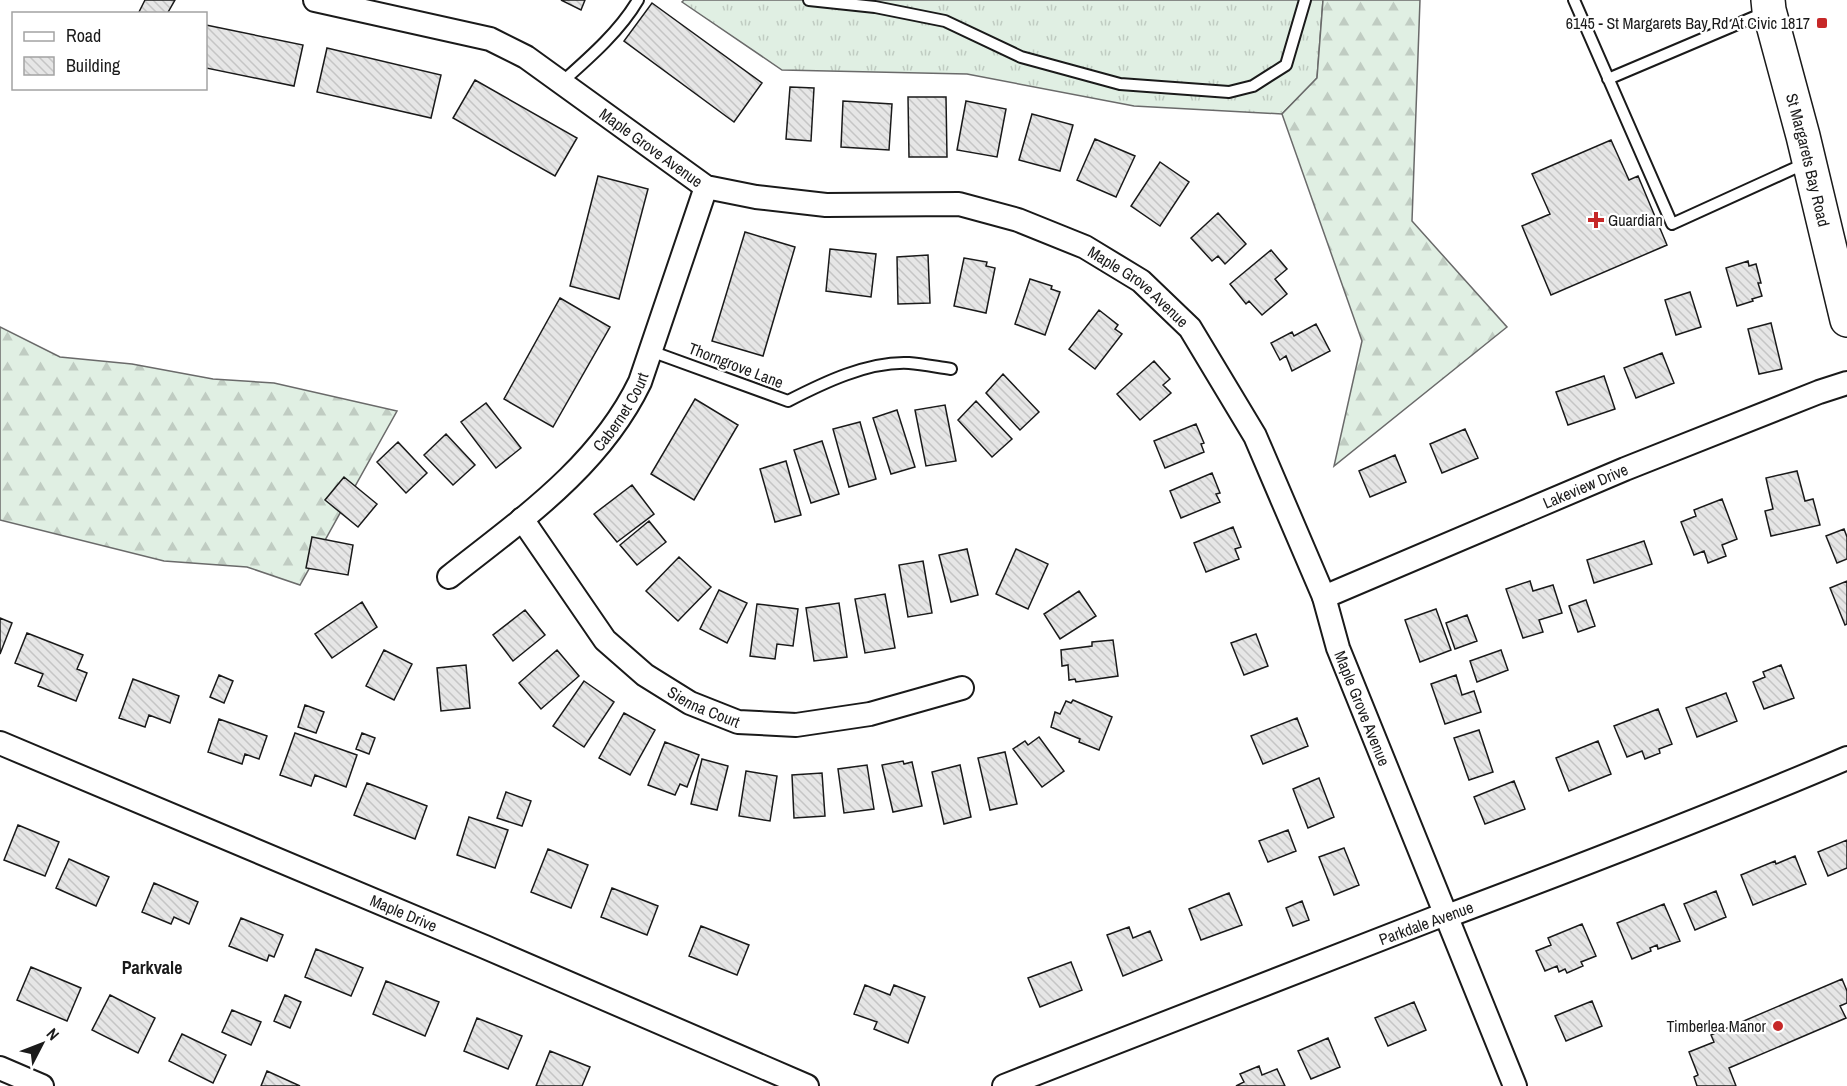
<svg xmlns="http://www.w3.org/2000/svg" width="1847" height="1086" viewBox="0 0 1847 1086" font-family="'Archivo Narrow',sans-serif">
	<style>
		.grass { fill: url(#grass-tufts); stroke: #6a6a6a; stroke-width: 1.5 }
		.forest { fill: url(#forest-firs); stroke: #6a6a6a; stroke-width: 1.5 }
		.building { fill: url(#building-back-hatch); stroke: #1a1a1a; stroke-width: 1.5 }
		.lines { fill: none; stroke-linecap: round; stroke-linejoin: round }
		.lane-casing { stroke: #1a1a1a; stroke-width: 14 }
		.street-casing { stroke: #1a1a1a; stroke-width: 26 }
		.primary-casing { stroke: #1a1a1a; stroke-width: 36 }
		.lane { stroke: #fff; stroke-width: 10 }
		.street { stroke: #fff; stroke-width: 22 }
		.primary { stroke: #fff; stroke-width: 33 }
		.poi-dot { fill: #c62828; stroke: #fff; stroke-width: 2 }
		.labels { text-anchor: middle; stroke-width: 4.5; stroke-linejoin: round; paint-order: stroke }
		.poi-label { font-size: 16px; fill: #1a1a1a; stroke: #fff; text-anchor: end }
		.street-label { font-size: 16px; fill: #1a1a1a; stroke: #fff }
		.neighbourhood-label { font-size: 18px; font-weight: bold; fill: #1a1a1a; stroke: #fff }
	</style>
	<defs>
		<pattern id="grass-tufts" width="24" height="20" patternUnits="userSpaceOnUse" patternTransform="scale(1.5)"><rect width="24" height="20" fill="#e0efe3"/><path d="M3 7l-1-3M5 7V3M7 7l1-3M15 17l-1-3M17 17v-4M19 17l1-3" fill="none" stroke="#c0ccc2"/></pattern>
		<pattern id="forest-firs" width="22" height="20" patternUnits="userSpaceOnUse" patternTransform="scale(1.5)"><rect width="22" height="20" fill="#e0efe3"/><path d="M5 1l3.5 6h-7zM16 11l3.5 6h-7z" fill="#c0ccc2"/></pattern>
		<pattern id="building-back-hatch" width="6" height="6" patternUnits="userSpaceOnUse" patternTransform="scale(1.5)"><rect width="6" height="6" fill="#e6e6e6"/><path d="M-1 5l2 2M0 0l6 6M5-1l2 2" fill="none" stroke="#c5c5c5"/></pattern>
	</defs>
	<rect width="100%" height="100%" fill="#fff"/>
	<path class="grass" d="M684,0H1323L1317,78L1282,114L1134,106L967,74L782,70L682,2Z"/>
	<path class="forest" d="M1323,0H1420L1412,221L1507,327L1334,466L1362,341L1282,114L1317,78Z
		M0,327L60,357L132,364L213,379L274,383L397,411L300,585L247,567L164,561L0,520Z"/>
	<path class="building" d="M145,0H175L167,14H138Z
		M561,0H585L581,10Z
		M652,3L762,83L734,122L624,41Z
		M206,25L303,45L294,86L206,68Z
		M327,48L441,75L431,118L317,92Z
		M475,80L577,138L555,176L453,118Z
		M790,87L814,88L811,141L786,139Z
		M908,97H946L947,157H909Z
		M843,101L892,104L889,150L841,147Z
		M966,101L1006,109L997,157L957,150Z
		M1032,114L1073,125L1060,171L1019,160Z
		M1095,139L1135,156L1116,197L1077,180Z
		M1611,140L1629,180L1638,176L1667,245L1551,295L1522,226L1550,214L1532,174Z
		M1160,162L1189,182L1160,226L1131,206Z
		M598,176L648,189L619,299L570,286Z
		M1218,213L1246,244L1225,264L1218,256L1212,261L1191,238Z
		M745,232L795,247L763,356L712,341Z
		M830,249L876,254L871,297L826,291Z
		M1271,250L1287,269L1275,279L1287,294L1262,315L1249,301L1246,304L1230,284Z
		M928,255L930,303L898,304L897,257Z
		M964,258L987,262L986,266L995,268L986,313L954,306Z
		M1748,261L1749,266L1756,264L1761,283H1758L1762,296L1752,299L1753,301L1737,306L1726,268Z
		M1030,279L1052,286L1051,289L1060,292L1045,335L1015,324Z
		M1690,292L1701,327L1676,335L1665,300Z
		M560,298L610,327L553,427L504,399Z
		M1099,310L1118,325L1115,329L1122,334L1095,369L1069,349Z
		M1771,323L1782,369L1759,374L1748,329Z
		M1316,324L1330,351L1292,371L1286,356L1280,360L1271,343L1292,332L1294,336Z
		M1662,353L1674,383L1636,398L1624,368Z
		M1154,361L1170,379L1163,385L1171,393L1140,420L1117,394Z
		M1003,374L1039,412L1020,430L986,393Z
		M1604,376L1615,409L1568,425L1556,392Z
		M695,399L738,425L694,500L651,474Z
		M976,401L1012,439L992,457L958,420Z
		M486,403L521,448L496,468L461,422Z
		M945,405L956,461L926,466L915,410Z
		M897,410L915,467L891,474L873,418Z
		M860,422L876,479L849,487L833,429Z
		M1196,424L1204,443L1201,444L1204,452L1165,468L1154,441Z
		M1465,429L1478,458L1442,473L1430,444Z
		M446,434L475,465L453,485L424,455Z
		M822,441L839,494L811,503L794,450Z
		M398,442L427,473L406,493L377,462Z
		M1395,455L1406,482L1370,497L1359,471Z
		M786,461L801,515L775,522L760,469Z
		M1797,471L1805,501L1813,499L1820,525L1771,536L1765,511L1773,509L1766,478Z
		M1212,473L1220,493L1216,494L1220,502L1181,518L1170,491Z
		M344,477L377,504L358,527L325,500Z
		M632,485L654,514L617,542L594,514Z
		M1722,499L1737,539L1722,545L1726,556L1708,563L1704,551L1694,555L1681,522L1696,516L1694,510Z
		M649,521L666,542L637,565L620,545Z
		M1233,527L1241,547L1235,549L1239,559L1206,572L1194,543Z
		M1844,529L1847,537V559L1837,563L1826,536Z
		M312,537L353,545L348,575L306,568Z
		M1644,541L1652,564L1594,583L1587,560Z
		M967,549L978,595L951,602L939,555Z
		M1016,549L1048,564L1028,609L996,594Z
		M679,557L711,587L678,621L646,591Z
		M923,561L932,613L908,617L899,565Z
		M1530,581L1533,591L1553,585L1562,613L1539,620L1543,632L1523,638L1506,589Z
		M1847,581V624L1845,625L1830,588Z
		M719,590L747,603L727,643L700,629Z
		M1079,591L1096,616L1060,639L1044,614Z
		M885,594L895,648L865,653L855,599Z
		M1586,600L1595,626L1578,632L1569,606Z
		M362,602L377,627L332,658L315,634Z
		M839,603L847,657L814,661L806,608Z
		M757,604L798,609L793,646L777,644L775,659L750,656Z
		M1436,609L1451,650L1420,662L1405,620Z
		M525,610L545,635L513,661L493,635Z
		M1467,615L1477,641L1455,649L1446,623Z
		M0,618L12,623L0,654Z
		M27,633L83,655L77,669L87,673L76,701L38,686L43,674L15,663Z
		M1256,634L1268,666L1244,675L1231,643Z
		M1113,640L1118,676L1076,682L1075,679L1069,680L1068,665L1062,666L1061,650L1092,646V642Z
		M384,650L412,664L394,700L366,686Z
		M557,650L579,676L541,709L519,683Z
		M1501,650L1508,670L1477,682L1470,661Z
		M466,665L470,708L441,711L437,668Z
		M1781,665L1794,698L1764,709L1753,682L1765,677L1763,672Z
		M219,675L233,681L224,703L210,697Z
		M1456,675L1462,695L1474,691L1481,712L1445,724L1431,684Z
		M133,679L179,696L170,723L149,715L145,727L119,718Z
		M584,681L614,702L584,747L553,726Z
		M1726,693L1737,721L1697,737L1686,708Z
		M1073,700L1112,717L1099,750L1079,742L1080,739L1051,727L1055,712L1060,714L1066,701L1071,703Z
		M305,705L324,712L316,733L298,727Z
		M1658,709L1672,744L1659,749L1660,753L1645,759L1642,751L1627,757L1614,726Z
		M624,713L655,730L630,775L599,758Z
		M1297,718L1308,746L1263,764L1251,736Z
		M219,719L267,736L259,759L245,754L242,764L208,752Z
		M1479,730L1493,772L1469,780L1454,738Z
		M295,733L357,755L346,787L315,775L311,786L280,775Z
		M362,733L375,738L369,754L356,749Z
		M1039,737L1064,771L1042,787L1013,749L1025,741L1028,745Z
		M1598,741L1611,774L1569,791L1556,758Z
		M665,742L699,755L687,787L680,784L675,795L648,785Z
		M1005,752L1017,804L990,810L978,758Z
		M702,759L728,766L717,810L691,804Z
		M903,761L904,764L912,762L922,806L893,812L882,765Z
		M867,765L874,809L844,813L838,769Z
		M960,765L971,817L944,824L932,772Z
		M746,771L777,776L770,821L739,816Z
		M822,773L825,816L794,818L792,775Z
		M1319,778L1334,817L1308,828L1293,789Z
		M1514,781L1525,809L1485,824L1474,797Z
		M367,783L427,806L415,839L354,815Z
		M506,792L531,801L522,826L497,818Z
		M469,817L508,830L495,868L457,855Z
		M18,825L59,842L45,876L4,860Z
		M1288,830L1296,851L1268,862L1259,841Z
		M1847,840V868L1828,876L1818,852Z
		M1344,848L1359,885L1334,895L1319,857Z
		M548,849L588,865L571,908L531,892Z
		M1795,856L1806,884L1753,905L1741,875L1775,861L1776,864Z
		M69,859L109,877L96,906L56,888Z
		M154,883L198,902L189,924L174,917L171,924L142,912Z
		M612,888L658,906L647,935L601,917Z
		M1716,891L1726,917L1695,930L1684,904Z
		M1229,893L1242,925L1201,940L1189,909Z
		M1302,901L1309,920L1293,926L1286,908Z
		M1664,904L1680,941L1658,949L1657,945L1650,948L1651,951L1632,959L1617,923Z
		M241,918L283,935L274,957L269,955L267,961L229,946Z
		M1582,924L1596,956L1581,962L1583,966L1567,973L1565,969L1559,972L1557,966L1545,971L1536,951L1551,945L1548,938Z
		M701,926L749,945L737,975L689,956Z
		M1129,927L1133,938L1150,931L1162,960L1123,976L1107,935Z
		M316,949L363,968L351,996L305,977Z
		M1071,962L1082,990L1040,1007L1028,978Z
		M31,967L81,988L67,1021L17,1000Z
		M1842,979L1847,991V1003L1840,1006L1846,1018L1729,1068L1736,1086H1697L1694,1077L1698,1075L1689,1052L1714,1042L1711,1035Z
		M386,981L439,1002L425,1036L373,1014Z
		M865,985L890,995L894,985L925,997L908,1043L874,1029L877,1022L854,1014Z
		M110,995L155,1018L138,1053L92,1030Z
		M285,995L301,1002L290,1028L274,1021Z
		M1592,1001L1602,1026L1566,1041L1555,1016Z
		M1414,1002L1426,1030L1388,1046L1375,1018Z
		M232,1010L261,1022L251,1045L222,1032Z
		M477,1018L522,1036L508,1069L464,1051Z
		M182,1034L226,1055L213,1083L169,1061Z
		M1328,1038L1340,1067L1311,1079L1298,1051Z
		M550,1051L590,1067L582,1086H536Z
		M1259,1066L1262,1075L1277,1069L1285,1086H1236L1244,1082L1240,1074Z
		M267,1071L300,1086H261Z"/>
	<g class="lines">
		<g class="lane-casing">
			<path id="lane" d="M809,0L875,7L945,21L1021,57L1120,84L1229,92L1253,86L1286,65L1305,0
				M1574,0L1672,224L1806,163
				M1608,79L1766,12
				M562,82C589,58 620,31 638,0
				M653,345L656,353L788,401C823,383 868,361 909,363C922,364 937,367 951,369"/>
		</g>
		<g class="street-casing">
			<g id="street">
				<path id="s1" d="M315,0L490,39L526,57L706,187L756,197L826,205L959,204L1018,220L1085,247L1141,281L1190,328L1255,436L1324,597L1338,648L1515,1086"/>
				<path id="s2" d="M522,519L605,640L645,675L690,703L738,722L796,725L870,714L962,688"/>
				<path id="s3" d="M449,577C521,520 599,467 640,382L706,187"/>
				<path id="s4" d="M1324,597L1625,469L1819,392L1847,383"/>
				<path id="s5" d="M0,743L485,947L807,1086"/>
				<path d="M0,1068L42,1086"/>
				<path d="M1004,1086L1445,914L1450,915C1583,865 1716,814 1847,758"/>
			</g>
		</g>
		<g class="primary-casing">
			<g id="primary">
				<path id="s6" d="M1768,0L1769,10L1803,136L1847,320"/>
			</g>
		</g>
		<use href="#lane" class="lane"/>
		<use href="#street" class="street"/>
		<use href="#primary" class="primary"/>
	</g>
	<g class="poi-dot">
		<rect x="1816" y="17" width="12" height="12" rx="3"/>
		<path d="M1593 211h6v6h6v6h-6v6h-6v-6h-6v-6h6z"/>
		<circle cx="1778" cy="1026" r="6"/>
	</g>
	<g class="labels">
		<g class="poi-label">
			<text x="1810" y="29">6145 - St Margarets Bay Rd At Civic 1817</text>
			<text x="1608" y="226" text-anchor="start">Guardian</text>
			<text x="1766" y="1032">Timberlea Manor</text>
		</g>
		<g class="street-label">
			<text dy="6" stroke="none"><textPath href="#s1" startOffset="374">Maple Grove Avenue</textPath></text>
			<text dy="6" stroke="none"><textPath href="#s6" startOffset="165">St Margarets Bay Road</textPath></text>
			<text dy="6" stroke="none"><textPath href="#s1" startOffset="896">Maple Grove Avenue</textPath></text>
			<text transform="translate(736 365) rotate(21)" y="6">Thorngrove Lane</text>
			<text dy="6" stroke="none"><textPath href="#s3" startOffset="240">Cabernet Court</textPath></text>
			<text dy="6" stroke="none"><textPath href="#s4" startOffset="284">Lakeview Drive</textPath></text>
			<text dy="6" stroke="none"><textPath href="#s2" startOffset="267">Sienna Court</textPath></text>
			<text dy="6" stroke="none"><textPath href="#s1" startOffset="1382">Maple Grove Avenue</textPath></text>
			<text dy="6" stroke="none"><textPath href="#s5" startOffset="438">Maple Drive</textPath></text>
			<text transform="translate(1426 923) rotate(-20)" y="6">Parkdale Avenue</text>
		</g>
		<g class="neighbourhood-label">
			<text x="152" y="974">Parkvale</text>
		</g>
	</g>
	<rect x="12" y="12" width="195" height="78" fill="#ffffff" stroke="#a3a3a3" stroke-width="1.5"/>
	<rect x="24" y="32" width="30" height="9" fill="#ffffff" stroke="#a3a3a3" stroke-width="1.5"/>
	<text x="66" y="42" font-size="18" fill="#1a1a1a">Road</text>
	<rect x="24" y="57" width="30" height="18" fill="url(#building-back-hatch)" stroke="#a3a3a3" stroke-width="1.5"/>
	<text x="66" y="72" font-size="18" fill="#1a1a1a">Building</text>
	<g transform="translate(42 1044) rotate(48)" stroke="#ffffff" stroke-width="4.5" paint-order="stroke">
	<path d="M0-4.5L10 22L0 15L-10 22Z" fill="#1a1a1a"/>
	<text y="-9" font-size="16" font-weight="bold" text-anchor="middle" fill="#1a1a1a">N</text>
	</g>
</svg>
